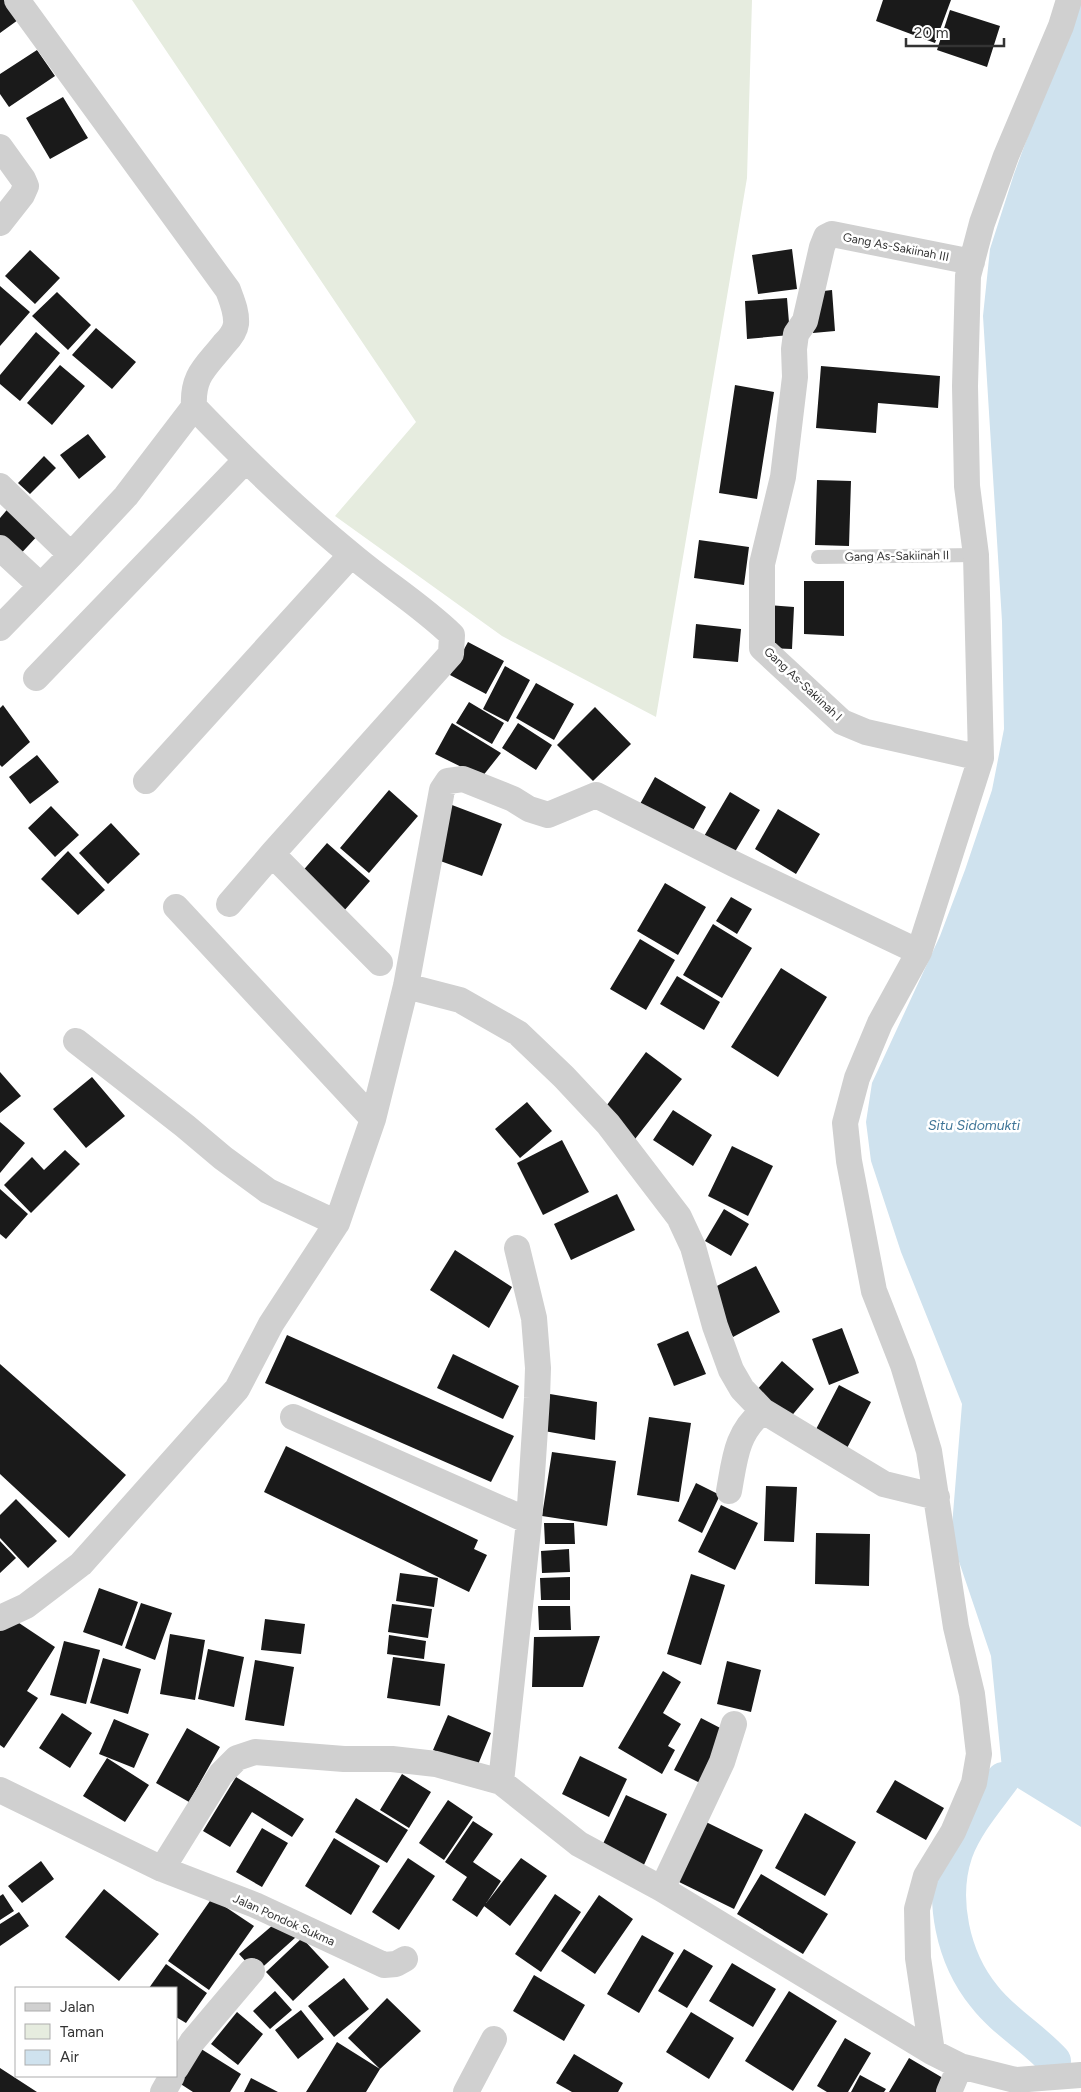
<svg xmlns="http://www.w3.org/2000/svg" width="1081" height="2092" viewBox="0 0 1081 2092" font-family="Figtree,sans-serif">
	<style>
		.green { fill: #e6ecdf }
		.water { fill: #cfe2ee }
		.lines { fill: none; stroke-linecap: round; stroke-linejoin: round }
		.canal { stroke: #cfe2ee; stroke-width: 34 }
		.building { fill: #1a1a1a }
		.lane { stroke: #d0d0d0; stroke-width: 14 }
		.street { stroke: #d0d0d0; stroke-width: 26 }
		.labels { text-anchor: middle; stroke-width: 5; stroke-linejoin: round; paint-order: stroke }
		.street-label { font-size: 12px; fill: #333; stroke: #fff }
		.water-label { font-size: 14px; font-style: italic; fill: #3f7597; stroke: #fff }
	</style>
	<rect width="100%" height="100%" fill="#fff"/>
	<path class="green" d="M132,0H752L747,178L656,717L502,636L335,516L416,422Z"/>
	<path class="water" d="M1078,0H1081V1827L1003,1779L991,1656L951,1538L962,1404L901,1252L871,1161L866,1122L872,1083L940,936L965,870L992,790L1004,729L1002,621L983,316L990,249L1014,174Z"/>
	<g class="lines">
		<path class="canal" d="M1003,1779C986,1802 966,1825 956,1852C940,1899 953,1958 984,1996C1003,2021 1032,2037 1054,2061"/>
	</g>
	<path class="building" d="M0,0H4L18,20L0,33Z
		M883,0H951L935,43L876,21Z
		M950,10L1000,26L987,67L937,50Z
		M37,50L55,76L9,107L0,94V74Z
		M63,97L88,138L50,159L26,118Z
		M792,249L797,289L758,294L752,255Z
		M30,250L60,278L35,304L5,276Z
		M0,286L30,312L0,346Z
		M832,290L835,331L813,333L815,292Z
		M57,292L91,325L68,350L32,316Z
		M787,298L790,335L747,339L745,301Z
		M96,328L136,362L112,389L72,355Z
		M36,332L60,353L20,401L0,384V375Z
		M60,365L85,386L52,425L27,403Z
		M821,366L940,376L938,408L878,403L876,433L816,428Z
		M735,385L774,392L757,499L719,493Z
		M88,434L106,457L79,479L60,455Z
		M44,456L56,468L30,494L18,483Z
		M817,480L851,481L849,546L815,545Z
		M11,505L40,533L15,560L0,545V518Z
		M699,540L749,547L744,585L694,578Z
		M804,581H844V636L804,634Z
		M768,605L794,607L792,649L767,648Z
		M696,624L741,629L738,662L693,658Z
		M468,642L504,661L486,694L450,675Z
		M505,666L530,680L508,722L483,709Z
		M536,683L574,704L554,740L516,718Z
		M469,702L504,723L492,744L456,723Z
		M3,705L30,742L2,767L0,765V708Z
		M595,707L631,744L593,781L557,745Z
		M452,723L501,753L482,777L435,754Z
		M518,723L552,745L536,770L502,748Z
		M37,755L59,782L30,804L9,777Z
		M655,777L706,807L691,834L640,804Z
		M389,790L418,816L369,873L340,848Z
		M730,792L760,810L733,855L703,838Z
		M452,805L502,824L482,876L432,858Z
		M51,806L79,835L55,857L28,828Z
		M778,809L820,834L796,874L755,849Z
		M111,823L140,854L108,884L79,853Z
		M327,843L370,881L343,912L300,874Z
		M68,851L105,890L78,915L41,879Z
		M665,883L706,907L678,955L637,931Z
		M731,897L752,909L737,934L716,921Z
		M713,924L752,948L722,998L683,975Z
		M640,939L675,960L646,1010L610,989Z
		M781,968L827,997L778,1077L731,1047Z
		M677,976L720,1002L704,1030L660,1004Z
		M646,1052L682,1079L628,1148L604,1109Z
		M0,1072L21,1096L0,1113Z
		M92,1077L125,1116L86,1148L53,1109Z
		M527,1102L552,1131L520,1158L495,1129Z
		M673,1110L712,1135L693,1166L653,1140Z
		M0,1122L25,1143L0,1173Z
		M562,1140L589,1192L543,1215L517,1163Z
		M732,1146L773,1166L748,1216L708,1196Z
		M65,1150L80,1164L31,1213L4,1185L32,1157L44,1170Z
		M0,1189L28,1214L6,1239L0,1234Z
		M617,1194L635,1230L571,1260L554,1224Z
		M724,1209L749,1224L731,1256L705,1241Z
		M455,1250L512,1287L489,1328L430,1290Z
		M756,1266L780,1312L733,1337L709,1290Z
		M842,1328L859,1373L829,1385L812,1339Z
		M688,1331L706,1374L674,1386L657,1344Z
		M287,1335L514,1436L491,1482L265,1383Z
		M453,1354L519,1386L503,1419L437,1388Z
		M782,1361L814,1389L789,1419L756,1391Z
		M0,1364L126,1475L69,1538L0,1474Z
		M839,1385L871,1402L845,1452L813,1435Z
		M550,1394L597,1402L595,1440L544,1431Z
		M649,1417L691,1423L679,1502L637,1495Z
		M286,1446L478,1540L474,1549L487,1555L469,1592L264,1492Z
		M552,1452L616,1461L607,1526L542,1516Z
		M696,1483L720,1495L702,1533L678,1521Z
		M766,1486L797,1487L794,1542L764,1541Z
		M16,1499L57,1541L28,1568L0,1538V1515Z
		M721,1505L758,1523L735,1570L698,1552Z
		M544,1523H574L575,1544H545Z
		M816,1533L870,1534L869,1586L815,1584Z
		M0,1541L16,1558L0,1573Z
		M569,1549L570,1572L542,1573L541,1551Z
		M400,1573L438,1578L434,1607L396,1601Z
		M691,1574L725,1585L701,1665L667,1654Z
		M570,1577V1600H541L540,1578Z
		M99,1588L138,1602L122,1646L83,1632Z
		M141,1603L172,1613L155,1660L125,1648Z
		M392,1604L432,1609L428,1638L388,1632Z
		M538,1606H570L571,1630H539Z
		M265,1619L305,1624L301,1654L261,1650Z
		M19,1623L55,1647L27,1691L38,1698L4,1748L0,1745V1629Z
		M170,1634L205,1640L195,1700L160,1694Z
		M389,1635L426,1641L424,1659L387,1654Z
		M600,1636L583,1687H532L534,1637Z
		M64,1641L100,1650L86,1704L50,1695Z
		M208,1649L244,1657L234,1707L198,1699Z
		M393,1657L445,1664L440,1706L387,1698Z
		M103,1658L141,1669L128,1714L90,1703Z
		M255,1660L294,1667L284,1726L245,1720Z
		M727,1661L761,1670L751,1712L717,1704Z
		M663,1671L681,1682L663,1713L681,1724L668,1746L675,1750L662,1774L618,1748Z
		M62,1713L92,1733L70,1768L39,1748Z
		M448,1715L491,1733L477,1767L433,1750Z
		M701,1718L728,1732L702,1784L674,1770Z
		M114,1719L149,1734L134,1768L99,1754Z
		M187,1728L220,1747L189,1802L156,1783Z
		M580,1756L627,1779L609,1817L562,1794Z
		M107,1758L149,1785L125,1822L83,1796Z
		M402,1774L431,1792L409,1828L380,1810Z
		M236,1777L304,1819L292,1837L252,1812L230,1847L203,1831Z
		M895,1780L944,1808L926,1840L876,1812Z
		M626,1795L667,1814L643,1867L601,1848Z
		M356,1798L408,1830L387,1863L335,1832Z
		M448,1800L473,1817L444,1860L419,1843Z
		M805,1813L856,1842L825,1896L775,1868Z
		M473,1821L493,1834L473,1862L501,1881L477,1917L452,1900L467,1877L445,1862Z
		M704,1821L763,1850L734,1909L675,1880Z
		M262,1828L288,1843L262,1887L236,1872Z
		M334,1838L380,1866L351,1915L305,1886Z
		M408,1858L435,1876L399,1930L372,1912Z
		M521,1858L547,1876L510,1926L484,1906Z
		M41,1861L54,1879L22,1903L8,1886Z
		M761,1874L828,1914L803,1954L737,1914Z
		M104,1889L159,1934L119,1981L65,1937Z
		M3,1894L14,1911L0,1920V1896Z
		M555,1894L581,1912L541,1972L515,1954Z
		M599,1895L633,1919L595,1974L561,1951Z
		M212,1898L254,1926L209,1990L168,1961Z
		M19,1912L29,1926L0,1946V1924Z
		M280,1919L296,1937L256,1973L239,1954Z
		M642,1935L674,1953L639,2013L607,1994Z
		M302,1938L329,1967L293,2001L266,1972Z
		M684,1949L713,1966L687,2008L658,1991Z
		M732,1963L776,1989L753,2027L709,2001Z
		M166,1964L207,1993L186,2023L176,2017V1988H149Z
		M534,1975L585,2005L564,2041L513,2011Z
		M344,1978L369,2009L334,2037L308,2006Z
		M275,1991L292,2010L270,2029L253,2011Z
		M789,1991L837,2021L793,2091L745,2061Z
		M387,1998L421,2031L380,2069L366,2092H306L337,2042L380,2069L348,2038Z
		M301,2010L324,2039L298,2059L275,2030Z
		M237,2012L263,2034L238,2065L211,2044Z
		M691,2012L734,2038L709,2079L666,2052Z
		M845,2038L871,2053L848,2092H827L817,2086Z
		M198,2047L241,2074L230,2092H193L176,2081Z
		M574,2054L623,2083L618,2092H572L556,2083Z
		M909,2058L948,2081L941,2092H889Z
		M0,2068L37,2092H0Z
		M860,2075L886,2089L884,2092H851Z
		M251,2078L278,2092H244Z"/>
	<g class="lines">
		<path class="lane" d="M818,557L976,555"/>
		<path class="street" d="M17,0L228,290C232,301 237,312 236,324C235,332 230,338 224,344C206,367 192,375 194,407C244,459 296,510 353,556C385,583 421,605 452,635L451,654L272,854L380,963
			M0,147L23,179L26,186L22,195L0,223
			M972,262L832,234L826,237L822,247L805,321L796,334L794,349L795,377L783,477L762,564V648L842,722L866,732L981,758
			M0,486L71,555
			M0,548L41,586
			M0,628L71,555L126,496L194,407
			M36,678L245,461
			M146,781L351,555
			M229,904L272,854
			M176,907L373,1119
			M919,952L880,1023L857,1078L845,1123L849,1161L874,1291L903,1365L929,1451L956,1627L972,1694L979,1754L974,1783L953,1832L926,1876L917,1909L918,1958L932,2052
			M406,986L460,1000L518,1033L564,1077L608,1124L679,1217L693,1247L715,1326L731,1370L742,1389L763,1411L884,1484L937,1497
			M76,1041L185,1126L223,1158L268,1191L337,1223
			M293,1417L529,1521
			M729,1491C735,1458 736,1433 763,1411
			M0,1618L26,1606L81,1564L237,1389L271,1324L337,1223L373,1119L406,986L442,790L448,781L463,779L513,799L529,809L548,815L596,795L734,864L919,952L981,758L976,555L967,486L965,386L968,276L982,223L1006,156L1061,26L1069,0
			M501,1782L529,1521L537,1398L538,1368L534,1318L517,1248
			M0,1790L162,1869L255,1905L384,1965L396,1964L405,1959
			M162,1869L221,1774L237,1758L255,1752L344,1759H392L436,1764L501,1782L579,1844L662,1889L932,2052L960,2066L1015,2080L1081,2075
			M662,1889L722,1762L734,1724
			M176,2068L192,2042L252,1971
			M163,2092L172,2076
			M466,2092L494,2039
			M949,2092L960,2066"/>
	</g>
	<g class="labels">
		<g class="street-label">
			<text transform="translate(896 247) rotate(11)" y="4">Gang As-Sakiinah III</text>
			<text transform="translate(897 556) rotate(-1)" y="4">Gang As-Sakiinah II</text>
			<text transform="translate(803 684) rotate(43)" y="4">Gang As-Sakiinah I</text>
			<text transform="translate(284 1920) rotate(24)" y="4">Jalan Pondok Sukma</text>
		</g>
		<g class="water-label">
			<text x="974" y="1130">Situ Sidomukti</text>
		</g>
	</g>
	<rect x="15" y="1987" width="162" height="90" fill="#ffffff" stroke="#adadad"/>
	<rect x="25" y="2003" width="25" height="8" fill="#d0d0d0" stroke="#adadad"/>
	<text x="60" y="2012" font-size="15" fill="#333333">Jalan</text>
	<rect x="25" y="2024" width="25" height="15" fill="#e6ecdf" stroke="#adadad"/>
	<text x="60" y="2037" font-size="15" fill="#333333">Taman</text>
	<rect x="25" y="2050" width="25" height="15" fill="#cfe2ee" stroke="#adadad"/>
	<text x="60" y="2062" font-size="15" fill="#333333">Air</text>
	<path d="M906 38v8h98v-8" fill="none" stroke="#333333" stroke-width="2.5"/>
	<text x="914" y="38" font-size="15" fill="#333333" stroke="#ffffff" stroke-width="4" paint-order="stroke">20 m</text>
</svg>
